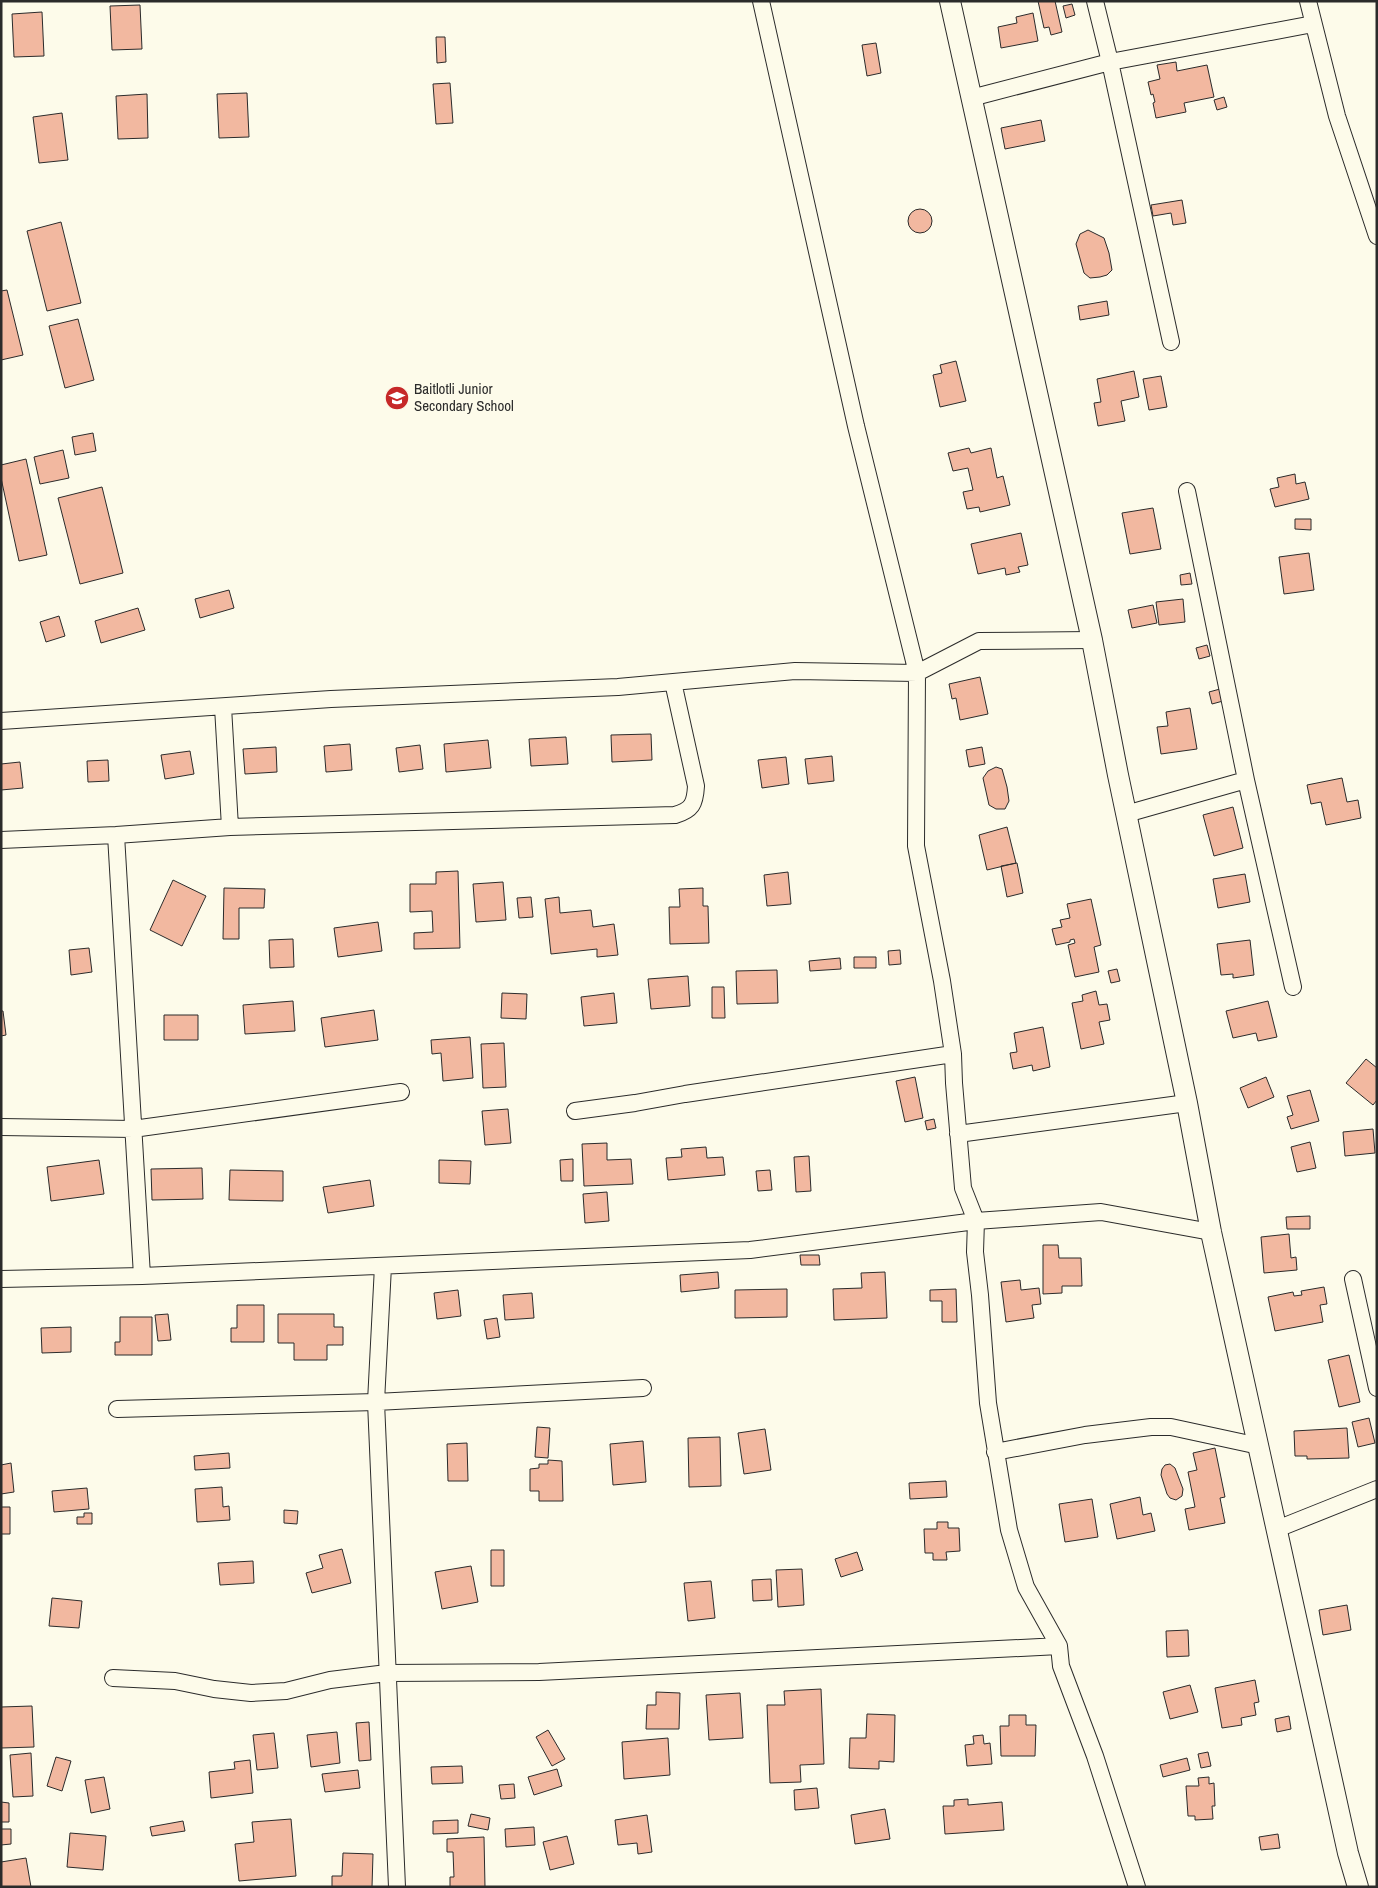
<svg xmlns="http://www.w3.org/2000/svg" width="1378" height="1888" viewBox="0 0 1378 1888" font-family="'Archivo Narrow',sans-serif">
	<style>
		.building { fill: #f2b8a0; stroke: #2b2b2b }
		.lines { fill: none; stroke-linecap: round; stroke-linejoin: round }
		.minor-casing { stroke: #2b2b2b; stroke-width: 18 }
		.tertiary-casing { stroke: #2b2b2b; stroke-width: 22 }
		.minor { stroke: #fdfbea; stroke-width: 16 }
		.tertiary { stroke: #fdfbea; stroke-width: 20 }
		.labels { text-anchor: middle; stroke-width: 4; stroke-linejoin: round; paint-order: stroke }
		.poi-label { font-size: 15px; fill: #2b2b2b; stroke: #fdfbea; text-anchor: start }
	</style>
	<rect width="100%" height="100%" fill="#fdfbea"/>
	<path class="building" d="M1038,1H1055L1062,32L1051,35L1049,27L1044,28Z
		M1072,4L1075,15L1066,18L1063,6Z
		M140,5L142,49L112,50L110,6Z
		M42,12L44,56L14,57L12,14Z
		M1033,13L1038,41L1001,48L998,27L1017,23L1016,17Z
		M436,37H445L446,62L437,63Z
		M876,43L881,73L867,76L862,45Z
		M1176,62L1177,71L1207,65L1214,97L1184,103L1186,112L1156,118L1153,103L1155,102L1153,94L1151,95L1148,82L1160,79L1157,65Z
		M450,83L453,123L436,124L433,84Z
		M247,93L249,137L219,138L217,94Z
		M147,94L148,138L118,139L116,96Z
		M1224,97L1227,107L1217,110L1214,100Z
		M62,113L68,160L39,163L33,117Z
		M1041,120L1045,141L1005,149L1001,128Z
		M1182,200L1186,223L1173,225L1171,213L1153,216L1151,205Z
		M908 221a12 12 0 1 1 24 0a12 12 0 1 1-24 0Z
		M61,222L81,303L47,311L27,231Z
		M1088,230L1104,238L1109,253L1112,270L1107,275L1100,277L1090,278L1084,273L1076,244L1080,234Z
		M7,290L23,355L1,360V291Z
		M1107,301L1109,315L1080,320L1078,306Z
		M78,319L94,380L65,388L49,326Z
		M956,361L966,401L940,407L933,375L942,373L940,365Z
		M1134,371L1139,397L1121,401L1125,421L1098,426L1094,403L1101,402L1097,379Z
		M1161,376L1167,407L1149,410L1143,379Z
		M93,433L96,451L75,455L72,437Z
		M969,448L971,453L991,448L997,478L1003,476L1010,505L980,512L979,507L967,509L963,492L973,490L968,468L953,471L948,453Z
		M63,450L69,478L40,484L34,457Z
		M26,459L47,555L19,561L1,478V465Z
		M1295,474L1296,484L1305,482L1309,499L1275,507L1270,489L1279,487L1277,478Z
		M102,487L123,573L80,584L58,498Z
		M1153,508L1161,549L1130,554L1122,513Z
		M1295,519H1311V530L1295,529Z
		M1021,533L1028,565L1018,567L1020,572L1006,575L1005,568L978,574L971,544Z
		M1309,553L1314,590L1284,594L1279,557Z
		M1190,573L1192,584L1181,585L1180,575Z
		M229,590L234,608L200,618L195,599Z
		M1183,599L1185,622L1159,625L1156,602Z
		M1153,605L1157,623L1132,628L1128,610Z
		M138,608L145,630L101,643L95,621Z
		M59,616L65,636L46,642L40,622Z
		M1207,645L1210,656L1199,659L1196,648Z
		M980,677L988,714L960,720L956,698L952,699L949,684Z
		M1220,689L1223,701L1212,704L1209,692Z
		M1190,708L1197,749L1161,754L1157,727L1168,726L1166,712Z
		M651,734L652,760L612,762L611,735Z
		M566,737L568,764L531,766L529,739Z
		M488,740L491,768L446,772L444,744Z
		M350,744L352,770L326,772L324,746Z
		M420,745L423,769L399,772L396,748Z
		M276,747L277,772L245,774L243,749Z
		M982,747L985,764L969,767L966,750Z
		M190,751L194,774L165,779L161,755Z
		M832,756L834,781L808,784L805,759Z
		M786,757L789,784L762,788L758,760Z
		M108,760L109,781L88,782L87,761Z
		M20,762L23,788L1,790V764Z
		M996,767L1002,769L1007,787L1009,801L1005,809H996L989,805L983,778L988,771Z
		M1342,778L1347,802L1358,800L1361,818L1326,825L1321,802L1311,804L1307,785Z
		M1233,807L1243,848L1214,856L1203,815Z
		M1007,827L1016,863L987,870L979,835Z
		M1017,863L1023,893L1007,897L1001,866Z
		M458,871L460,948L414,949V933L433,932L432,911L410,912V884H436V872Z
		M788,872L791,904L767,906L764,875Z
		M1245,874L1250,902L1218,908L1213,879Z
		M173,880L206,896L182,946L150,930Z
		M503,882L506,920L476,922L473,884Z
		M224,888L265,889L264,908H239V939H223Z
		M703,888V906H708L709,943L670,944L669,907H680L679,889Z
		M531,897L533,917L519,918L517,898Z
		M559,897L560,913L591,910L593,927L614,924L618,955L597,957V949L551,954L545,899Z
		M1091,899L1101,945L1094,947L1099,972L1075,977L1068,945L1075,943L1074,939L1070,940V942L1056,945L1052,929L1062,927L1060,920L1070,918L1067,904Z
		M378,922L382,951L338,957L334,928Z
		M293,939L294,967L270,968L269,940Z
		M1250,940L1254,975L1233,978V974L1221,975L1217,944Z
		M89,948L92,972L71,975L69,950Z
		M900,950L901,964L889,965L888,951Z
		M854,957H876V968H854Z
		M840,958L841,969L810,971L809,961Z
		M1117,969L1120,981L1111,983L1108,971Z
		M777,970L778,1003L737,1004L736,971Z
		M688,976L690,1006L651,1009L648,979Z
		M712,987H724L725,1018H712Z
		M1096,991L1099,1005L1107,1004L1110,1020L1099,1022L1104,1044L1081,1049L1072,1003L1083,1001L1082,995Z
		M502,993L527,994L526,1019L501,1018Z
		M614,993L617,1023L584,1026L581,997Z
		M293,1001L295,1031L245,1034L243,1005Z
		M1268,1001L1277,1037L1258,1041L1256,1033L1233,1038L1226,1011Z
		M374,1010L378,1040L325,1047L321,1018Z
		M1,1011H3L6,1035L1,1036Z
		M164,1015H198V1040H164Z
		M1043,1027L1050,1067L1033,1071L1032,1065L1013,1069L1010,1053L1017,1052L1014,1033Z
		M470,1037L473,1078L443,1081L441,1053L432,1054L431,1040Z
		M504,1043L506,1087L483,1088L481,1044Z
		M1366,1059L1377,1068V1100L1373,1105L1346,1083Z
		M915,1077L923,1118L905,1122L896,1081Z
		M1266,1077L1274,1097L1248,1108L1240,1088Z
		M1310,1090L1319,1121L1291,1129L1287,1117L1293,1115L1287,1096Z
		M508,1109L511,1143L485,1145L482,1111Z
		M934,1119L936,1128L927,1130L925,1121Z
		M1373,1129L1375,1153L1345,1156L1343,1132Z
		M1310,1142L1316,1168L1297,1172L1291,1147Z
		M607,1143V1160L631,1159L633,1184L584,1186L582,1144Z
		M706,1147L707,1158L723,1157L725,1175L668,1180L666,1158L682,1157L681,1149Z
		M809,1156L811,1191L796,1192L794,1157Z
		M573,1159V1181H561L560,1160Z
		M99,1160L104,1194L51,1201L47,1167Z
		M439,1160L471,1161L470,1184L439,1183Z
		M202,1168L203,1199L152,1200L151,1169Z
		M230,1170L283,1171V1201L229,1200Z
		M770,1170L772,1190L758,1191L756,1171Z
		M370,1180L374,1206L328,1213L323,1187Z
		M607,1192L609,1221L585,1223L583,1194Z
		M1310,1216V1229H1287L1286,1217Z
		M1289,1234L1291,1258L1296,1257L1297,1270L1264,1273L1261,1237Z
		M1043,1245H1058L1059,1258H1081L1082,1286H1062V1293L1043,1294Z
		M800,1255H819L820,1265H801Z
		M718,1272L719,1288L681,1292L680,1275Z
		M885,1272L887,1318L834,1320L833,1289L862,1288L861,1273Z
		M1020,1280L1021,1290L1039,1288L1041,1304L1032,1305L1034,1318L1006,1322L1001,1282Z
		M1324,1287L1327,1304L1320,1305L1323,1322L1275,1331L1268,1297L1293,1292L1294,1296L1302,1295L1301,1291Z
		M787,1289V1317L735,1318V1290Z
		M956,1289L957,1322H942V1301H930V1290Z
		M458,1290L461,1316L437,1319L434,1293Z
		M532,1293L534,1318L505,1320L503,1295Z
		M237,1305H264V1342H231V1328H237Z
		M168,1314L171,1340L158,1341L155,1315Z
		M278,1314H334V1327H343V1345H327V1360H294V1343H278Z
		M120,1317H152V1355H115V1342H120Z
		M497,1318L500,1337L487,1339L484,1320Z
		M71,1327V1352L42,1353L41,1328Z
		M1349,1355L1360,1402L1339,1407L1328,1360Z
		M1369,1418L1375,1443L1358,1447L1352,1422Z
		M537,1427L550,1428L548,1458L535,1457Z
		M1347,1428L1349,1458L1307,1459V1456H1295L1294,1431Z
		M765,1429L771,1470L744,1474L738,1433Z
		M720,1437L721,1486L689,1487L688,1438Z
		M643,1441L646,1482L613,1485L610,1444Z
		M467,1443L468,1481H448L447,1444Z
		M1215,1448L1225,1497L1220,1498L1225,1523L1189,1530L1185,1509L1195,1507L1188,1472L1197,1470L1193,1453Z
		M229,1453L230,1468L195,1470L194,1456Z
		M548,1460L562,1461L563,1501H539V1491H530V1469L539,1468V1464H548Z
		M11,1463L14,1492L1,1494V1465Z
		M1170,1464L1175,1468L1183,1489L1182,1496L1176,1500L1170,1498L1167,1494L1161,1475L1162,1469L1165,1465Z
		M946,1481L947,1497L910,1499L909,1483Z
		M222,1487L223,1507L229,1506L230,1520L197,1522L195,1489Z
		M87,1488L89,1509L54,1512L52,1491Z
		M1140,1497L1143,1515L1151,1513L1155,1531L1117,1539L1110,1504Z
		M1092,1499L1098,1537L1065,1542L1059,1504Z
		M1,1507H10V1534H1Z
		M284,1510L298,1511L297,1524L284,1523Z
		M84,1513H92V1524H77V1517H84Z
		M937,1522H948V1528H959L960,1551L946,1552L947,1560H933V1553H925L924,1529H937Z
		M342,1549L351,1583L312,1593L306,1573L323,1568L319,1555Z
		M491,1550H504V1586H491Z
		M857,1552L863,1570L841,1577L835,1559Z
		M253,1561L254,1583L220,1585L218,1563Z
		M471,1566L478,1602L442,1609L435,1572Z
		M802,1569L804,1605L778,1607L776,1570Z
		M771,1579L772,1600L753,1601L752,1580Z
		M711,1581L715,1618L688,1621L684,1583Z
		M52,1598L82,1601L79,1628L49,1626Z
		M1347,1605L1351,1630L1323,1635L1319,1610Z
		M1188,1630L1189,1656L1167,1657L1166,1631Z
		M1255,1680L1259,1702L1254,1703L1256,1715L1241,1718L1242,1725L1222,1728L1215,1688Z
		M1190,1685L1198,1712L1170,1719L1163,1692Z
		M821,1689L824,1764L800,1765L801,1782L770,1783L767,1705H785L784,1691Z
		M656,1692L680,1693L679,1729H646L647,1705H656Z
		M740,1693L743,1738L709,1740L706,1695Z
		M32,1706L34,1747L1,1748V1707Z
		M867,1714L895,1715L894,1762L879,1761V1769L849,1768L850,1738H866Z
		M1009,1715H1026V1725H1036L1035,1756H1001L1000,1726H1009Z
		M1289,1716L1291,1729L1277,1732L1275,1719Z
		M369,1722L371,1760L359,1761L356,1723Z
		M548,1730L565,1759L552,1766L536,1737Z
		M337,1732L340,1763L311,1767L307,1735Z
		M274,1733L278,1768L257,1770L253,1735Z
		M983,1735L984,1744L990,1743L992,1764L967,1766L965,1745L974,1744L973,1736Z
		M668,1738L670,1775L624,1779L622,1742Z
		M1208,1752L1211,1766L1201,1768L1198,1754Z
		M31,1753L33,1796L13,1797L10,1755Z
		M56,1757L71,1761L62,1791L47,1786Z
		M1187,1758L1190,1770L1163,1777L1160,1765Z
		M250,1760L253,1793L211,1798L209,1772L235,1769L234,1762Z
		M462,1766L463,1783L432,1784L431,1767Z
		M557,1769L562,1786L534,1795L528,1777Z
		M358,1770L360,1788L325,1792L322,1774Z
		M104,1777L110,1809L91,1813L85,1780Z
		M1209,1777V1784L1214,1783L1215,1806H1212L1213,1819L1195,1820V1816H1188L1186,1786H1199L1198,1778Z
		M514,1784L515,1798L501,1799L499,1785Z
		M817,1788L819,1808L795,1810L794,1790Z
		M968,1799V1805L1002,1802L1004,1830L945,1834L943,1806H954V1800Z
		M1,1802L9,1803V1822H1Z
		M885,1809L890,1839L855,1844L851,1815Z
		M471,1814L490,1818L488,1830L468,1826Z
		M647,1815L652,1852L638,1854L637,1843L618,1845L615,1820Z
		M291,1819L296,1876L239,1881L235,1844L254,1842L252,1822Z
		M458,1820V1833L433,1834V1821Z
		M183,1821L185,1831L152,1836L150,1827Z
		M534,1827L535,1845L506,1847L505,1829Z
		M1,1829H11V1844L1,1845Z
		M70,1833L106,1836L103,1870L67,1867Z
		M1278,1834L1280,1848L1261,1850L1259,1837Z
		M567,1836L574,1864L550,1870L543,1842Z
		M484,1837L485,1887H450V1877H454L453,1852H447V1839Z
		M343,1853L373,1854L372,1887H332V1876H342Z
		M26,1858L31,1887H1V1862Z"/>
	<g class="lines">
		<g class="minor-casing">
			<path id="minor" d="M761,1L856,426L917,673L916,846L942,981L953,1054L954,1083L963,1188L976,1221L975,1252L980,1295L988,1403L1009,1530L1026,1587L1059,1646L1061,1666L1095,1756L1137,1887
				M1095,1L1110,62L1171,342
				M1308,1L1337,116L1377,236
				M971,98L1110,62L1313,24
				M1187,491L1246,780L1293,987
				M223,707L230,827L675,815C692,810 695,804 696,786L673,682
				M1,721L331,699L618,687L795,671L917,673L979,641L1092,640
				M1126,814L1246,780
				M116,835L142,1276
				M1,840L116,835L230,827
				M575,1111L635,1103L685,1094L953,1054
				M1,1127L133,1129L401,1092
				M958,1134L1187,1103
				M383,1266L376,1402L397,1887
				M1,1279L142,1276L750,1250L976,1221L1101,1212L1211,1232
				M1353,1279L1377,1388
				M117,1409L376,1402L643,1388
				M995,1452L1085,1435L1151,1427H1171L1259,1446
				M1277,1529L1377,1489
				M113,1678L175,1681L214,1689L251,1693L286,1691L330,1680L387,1673L539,1672L1059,1646"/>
		</g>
		<g class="tertiary-casing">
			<path id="tertiary" d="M950,1L1092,640L1118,775L1187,1103L1211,1232L1348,1853L1358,1887"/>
		</g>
		<use href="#minor" class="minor"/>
		<use href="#tertiary" class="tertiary"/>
	</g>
	<defs>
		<g id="school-disc" transform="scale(1.25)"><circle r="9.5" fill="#c62828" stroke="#fdfbea"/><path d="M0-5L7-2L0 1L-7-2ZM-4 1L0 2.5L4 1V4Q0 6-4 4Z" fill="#fff"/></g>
	</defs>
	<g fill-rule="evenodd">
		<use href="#school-disc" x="397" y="398"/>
	</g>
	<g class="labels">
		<g class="poi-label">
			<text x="414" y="394">Baitlotli Junior<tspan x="414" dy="17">Secondary School</tspan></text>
		</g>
	</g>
	<rect width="1378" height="1888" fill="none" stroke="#2b2b2b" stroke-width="5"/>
</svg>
